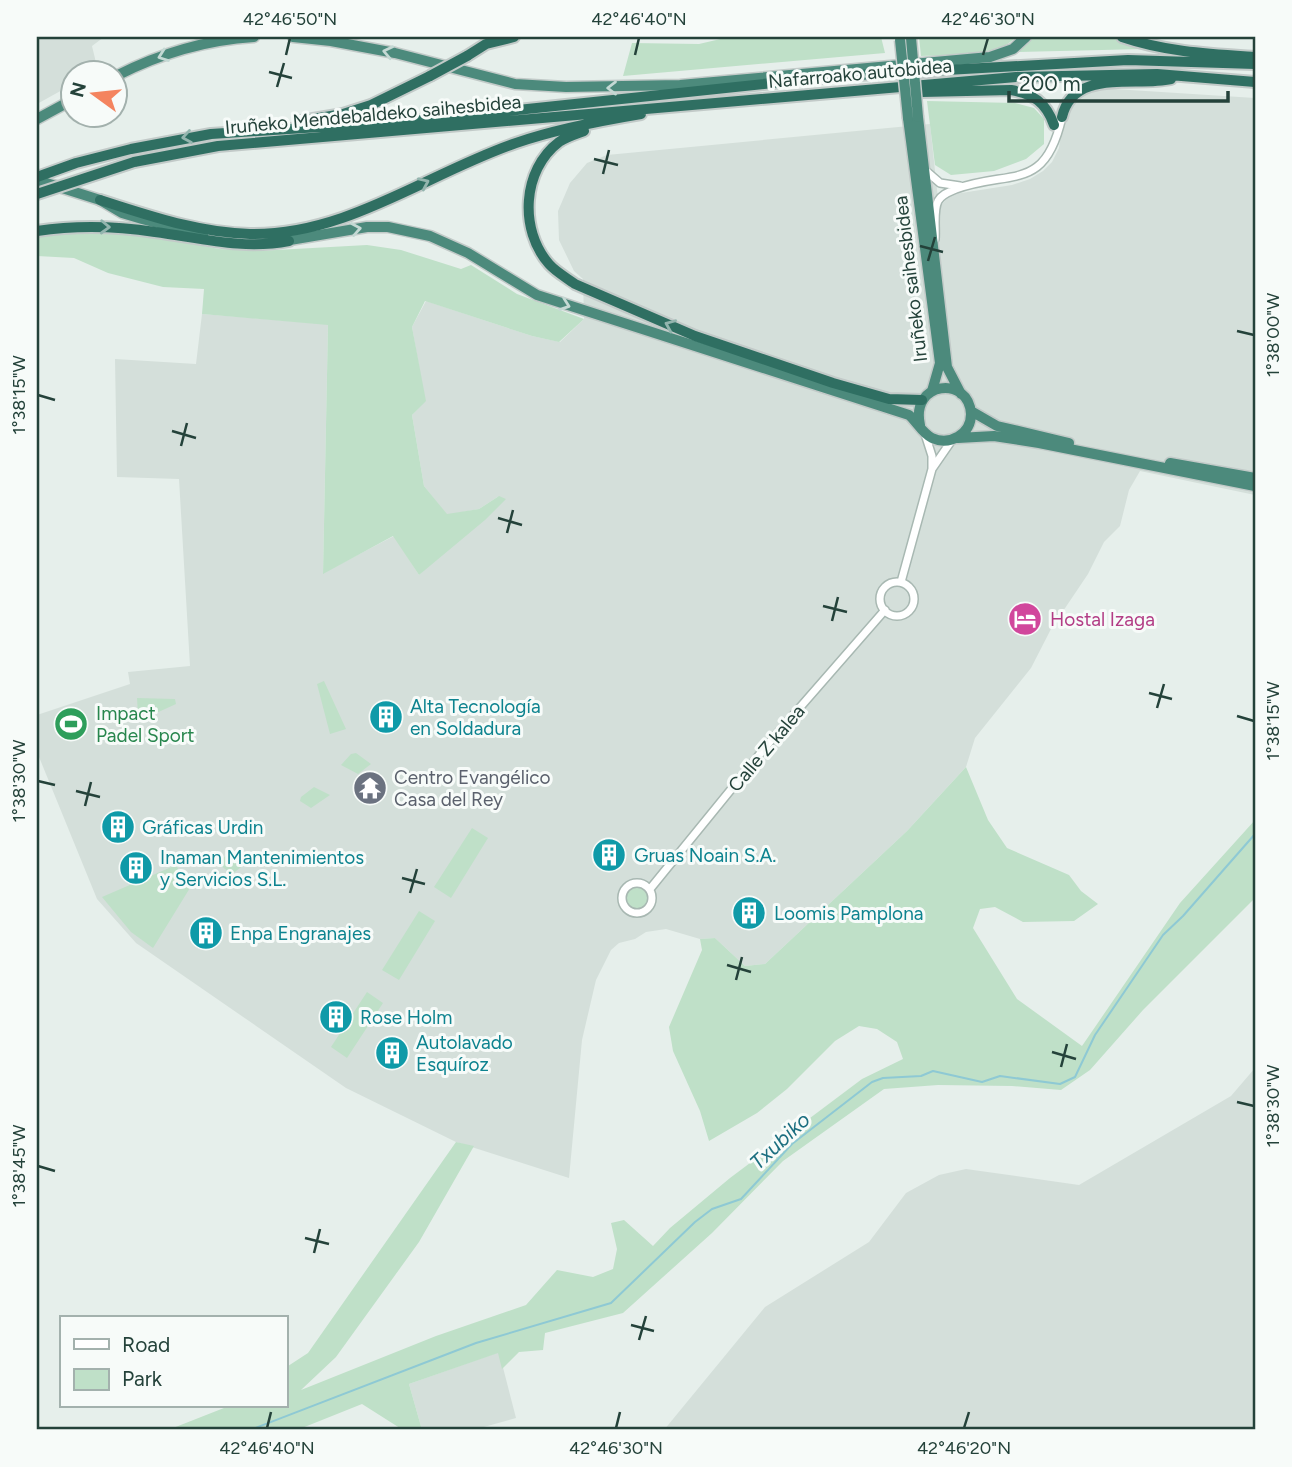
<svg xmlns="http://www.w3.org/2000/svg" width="1292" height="1467" viewBox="0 0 1292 1467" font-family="Figtree,sans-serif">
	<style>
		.built { fill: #d4dfda }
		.green { fill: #bfe0c8 }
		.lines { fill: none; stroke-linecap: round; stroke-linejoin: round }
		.stream { stroke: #8ec9d4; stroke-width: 2 }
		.tertiary-casing { stroke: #a8b8b2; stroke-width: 10 }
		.trunk-casing { stroke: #c2cac8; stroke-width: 13 }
		.motorway-casing { stroke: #c2cac8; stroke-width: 14 }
		.tertiary { stroke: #fff; stroke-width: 7 }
		.trunk { stroke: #4c8a7c; stroke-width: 10 }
		.motorway { stroke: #2f6f62; stroke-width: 10 }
		.trunk-bridge-casing { stroke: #c2cac8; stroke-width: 13; stroke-linecap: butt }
		.motorway-bridge-casing { stroke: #c2cac8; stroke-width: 14; stroke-linecap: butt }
		.trunk-bridge { stroke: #4c8a7c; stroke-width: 10 }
		.motorway-bridge { stroke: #2f6f62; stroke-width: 10 }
		.oneway { stroke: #c4d9d4 }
		.oneway2 { stroke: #93b5ae }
		.ticks { fill: none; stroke: #24423a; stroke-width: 2.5 }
		.labels { text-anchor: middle; stroke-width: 6; stroke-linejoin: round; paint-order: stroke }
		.street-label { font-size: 19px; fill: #24423a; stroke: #f7fbf9 }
		.hotel-label { font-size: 19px; fill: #b23c85; stroke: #f7fbf9; text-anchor: start }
		.culture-label { font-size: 19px; fill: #0d838f; stroke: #f7fbf9; text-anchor: start }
		.leisure-label { font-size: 19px; fill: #27864d; stroke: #f7fbf9; text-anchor: start }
		.worship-label { font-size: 19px; fill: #5b616d; stroke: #f7fbf9; text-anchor: start }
		.water-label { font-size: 21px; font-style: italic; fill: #1c6f80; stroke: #f7fbf9 }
		.neatline { fill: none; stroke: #24423a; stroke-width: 2.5 }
		.ticks-label { font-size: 18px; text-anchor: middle; fill: #24423a }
	</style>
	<rect width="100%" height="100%" fill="#e6efeb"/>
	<path class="built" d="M37,37H104L92,46L98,71L93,73L74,74L73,84L37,104Z
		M1099,88L1255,98V495L1140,471L1129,490L1120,526L1104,542L1088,574L1051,629L1031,668L975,738L966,767L907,831L765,964L745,966L715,938L700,939L666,929L646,932L635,939L619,943L611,950L596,980L582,1040L569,1178L456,1142L346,1088L136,943L97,899L37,752V715L130,684L128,672L190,666L179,479L117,477L115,359L196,364L202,314L328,324L323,573L394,536L419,575L499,496L479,509L447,515L424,486L412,415L425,401L412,327L426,301L532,336L560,342L584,319L583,279L574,271L559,240L558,211L570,183L587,163L607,155L930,124L939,208L947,198L955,194L1012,185L1030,179L1043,171L1052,162L1059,148L1062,126L1068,109L1075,99Z
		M1255,1068V1430H664L765,1307L869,1242L906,1193L939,1175L966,1169L1079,1185L1231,1096Z
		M499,1352L516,1418L473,1430H422L409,1384Z"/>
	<path class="green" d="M729,37H881L885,53L623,76L632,43L699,44Z
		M919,37H1016C994,60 950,55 921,56Z
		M1031,37H1109L1144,49L1018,52Z
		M927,101L1015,103L1034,108L1044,119V144L1026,159L994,171L951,175L935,165Z
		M109,231L162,238L219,249L258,251L367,245L401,250L461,269L471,265L517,294L584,319L559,342L532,336L425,301L412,327L426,401L412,415L424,486L447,514L479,509L499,496L506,499L485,520L419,575L393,536L323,574L328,325L202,314L204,289L163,287L108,273L74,258L37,256V236Z
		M324,681L346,729L330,734L317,684Z
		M137,698L175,699L176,704L141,720L138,715Z
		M356,753L371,764L358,774L341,765L351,754Z
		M966,767L988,820L1007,848L1069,875L1081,891L1098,904L1074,921L1023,922L995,907L980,909L973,928L1017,999L1082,1046L1180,903L1255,820V898L1143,1010L1090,1070L1061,1090L1012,1086L938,1085L884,1089L783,1161L712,1233L623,1313L545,1333L543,1350L519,1352L502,1369L498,1353L409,1384L422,1430H403L362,1404L297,1430H168L229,1406H285V1368L308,1353L456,1142L474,1146L419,1242L336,1357L301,1390L436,1336L526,1305L557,1270L593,1277L613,1269L617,1249L611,1223L624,1220L653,1246L670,1228L730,1178L862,1079L903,1059L897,1042L877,1029L859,1026L835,1041L787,1089L757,1113L709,1141L700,1111L673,1051L669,1027L702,950L700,939L715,938L745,966L765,964L907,831Z
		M314,787L330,795L311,808L300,801L301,797Z
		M472,828L488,838L451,898L434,887Z
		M231,851L252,859L232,874L221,866L220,861Z
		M176,865L182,876L193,883L153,948L131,932L102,897Z
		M626 898a12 12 0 1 1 24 0a12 12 0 1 1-24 0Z
		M419,911L435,921L399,980L382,970Z
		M367,992L383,1003L347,1058L331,1047Z"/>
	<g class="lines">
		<path class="stream" d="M250,1430L476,1343L611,1303L695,1222L712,1209L741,1199L792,1144L872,1082L883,1078L921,1076L933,1071L982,1082L1000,1076L1060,1084L1075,1077L1095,1035L1163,935L1183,916L1255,834"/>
		<g class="tertiary-casing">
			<path id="tertiary" d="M925,170L940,183L960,186
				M935,239C936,228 933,211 938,201C942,194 949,192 956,189C1011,169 1045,193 1062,117
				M932,469L952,440
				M901,582L932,469V456L925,434
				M880 599a17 17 0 1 1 34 0a17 17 0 1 1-34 0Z
				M622 898a15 15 0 1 1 30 0a15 15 0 1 1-30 0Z
				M650,889L768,744L885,610"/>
		</g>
		<g class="trunk-casing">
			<path id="trunk" d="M293,37L331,41L395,53L515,84L566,87L680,85L990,57L1013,49L1026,37
				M116,76C159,54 205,40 254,37
				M918,117L947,367L961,394
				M908,118L940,363L932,391
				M37,119L74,99
				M37,180L100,200L122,213L142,219L203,235
				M284,241L367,227H388L430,236L468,253L537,295L909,415C916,421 923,434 932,438C950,446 971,434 971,414C969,375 910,381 920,425
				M971,411L997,426L1069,443
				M958,438L994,436L1039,443L1255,486
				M1170,463L1255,478"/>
		</g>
		<g class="motorway-casing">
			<path id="motorway" d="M1122,37C1166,52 1209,54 1255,57
				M467,56L486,44L514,37
				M908,90L922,92L1011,90C1033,94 1046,102 1054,125
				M1062,117C1073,68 1135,87 1171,79
				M301,121L343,114L371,105L430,76
				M584,131C576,134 566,137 559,142C522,170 519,230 549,264C556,272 567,278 575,284L695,336L833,383L889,399L922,400
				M134,162L218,146L1016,77L1157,74L1255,82
				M37,177L76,163L131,149L211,134L413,121L839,76L1128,60L1255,64
				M100,200C148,215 198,233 250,234C346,236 428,173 516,143C556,129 599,121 641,114
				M37,231C76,225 116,226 155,232C201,238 243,250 289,241"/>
		</g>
		<use href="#tertiary" class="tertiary"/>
		<use href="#trunk" class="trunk"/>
		<use href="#motorway" class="motorway"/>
		<g class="trunk-bridge-casing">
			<path id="trunk-bridge" d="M911,38L918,117
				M900,40L908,118"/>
		</g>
		<g class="motorway-bridge-casing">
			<path id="motorway-bridge" d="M430,76L467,56
				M37,194L134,162"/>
		</g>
		<use href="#trunk-bridge" class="trunk-bridge"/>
		<use href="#motorway-bridge" class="motorway-bridge"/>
	</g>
	<defs><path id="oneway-chevron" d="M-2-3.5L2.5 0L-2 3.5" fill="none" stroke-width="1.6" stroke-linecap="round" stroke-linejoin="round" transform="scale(1.75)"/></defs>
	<g class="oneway">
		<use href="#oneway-chevron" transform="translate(388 52) rotate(-168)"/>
		<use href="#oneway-chevron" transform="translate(163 56) rotate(160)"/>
		<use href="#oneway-chevron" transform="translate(612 88) rotate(180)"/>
		<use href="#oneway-chevron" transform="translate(356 229) rotate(-10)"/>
		<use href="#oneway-chevron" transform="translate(565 305) rotate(19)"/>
	</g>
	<g class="oneway2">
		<use href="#oneway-chevron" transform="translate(187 137) rotate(171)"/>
		<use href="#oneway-chevron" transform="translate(424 183) rotate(-24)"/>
		<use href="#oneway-chevron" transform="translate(105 227) rotate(2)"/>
		<use href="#oneway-chevron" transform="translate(670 325) rotate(-157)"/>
	</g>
	<path class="ticks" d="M286,55L290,38M635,55L639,38M983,55L988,38M269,72L292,78M277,87L284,63M594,159L618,165M603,174L609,150M920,246L943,252M928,261L935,237M1237,331L1254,335M38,395L55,400M172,431L196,438M181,446L187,423M498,518L522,525M507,533L513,510M823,606L847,612M832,621L838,597M1149,693L1172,699M1157,708L1164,684M1237,716L1254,721M38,781L55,785M76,791L100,797M85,806L91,782M402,878L425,884M410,893L417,869M727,965L751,972M736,980L742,957M1052,1052L1076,1059M1061,1067L1067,1044M1237,1102L1254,1106M38,1166L55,1171M305,1238L329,1244M314,1253L320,1229M631,1325L654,1331M639,1340L646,1316M267,1428L271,1412M616,1428L620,1412M964,1428L969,1412"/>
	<defs>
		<g id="hotel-disc" transform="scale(1.75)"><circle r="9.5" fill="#d1479c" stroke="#f7fbf9"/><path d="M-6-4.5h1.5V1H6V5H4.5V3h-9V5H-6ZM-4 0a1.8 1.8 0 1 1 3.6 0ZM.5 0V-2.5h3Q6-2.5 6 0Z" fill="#fff"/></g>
		<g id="building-disc" transform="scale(1.75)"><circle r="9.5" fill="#0f9aa8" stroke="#f7fbf9"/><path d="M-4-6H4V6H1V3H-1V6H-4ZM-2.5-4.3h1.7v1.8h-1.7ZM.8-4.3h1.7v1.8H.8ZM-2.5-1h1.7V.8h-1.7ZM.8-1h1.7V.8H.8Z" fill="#fff"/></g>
		<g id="stadium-disc" transform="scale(1.75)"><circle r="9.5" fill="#2e9e5b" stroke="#f7fbf9"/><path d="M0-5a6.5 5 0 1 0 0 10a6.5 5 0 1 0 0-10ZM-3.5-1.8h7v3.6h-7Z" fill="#fff"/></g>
		<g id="temple-disc" transform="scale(1.75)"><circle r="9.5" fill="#6b7280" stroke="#f7fbf9"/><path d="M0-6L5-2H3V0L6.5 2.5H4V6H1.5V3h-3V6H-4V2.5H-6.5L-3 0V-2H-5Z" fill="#fff"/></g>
	</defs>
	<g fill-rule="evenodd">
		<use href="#hotel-disc" x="1025" y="619"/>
		<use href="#building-disc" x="386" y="717"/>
		<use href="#stadium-disc" x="71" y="724"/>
		<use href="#temple-disc" x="370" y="788"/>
		<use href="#building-disc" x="118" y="827"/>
		<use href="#building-disc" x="609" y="855"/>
		<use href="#building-disc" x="136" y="868"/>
		<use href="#building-disc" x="749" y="913"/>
		<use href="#building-disc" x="206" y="933"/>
		<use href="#building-disc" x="336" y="1017"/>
		<use href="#building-disc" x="392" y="1053"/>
	</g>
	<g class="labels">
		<g class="street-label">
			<text transform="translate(860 73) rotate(-5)" y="7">Nafarroako autobidea</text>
			<text transform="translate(373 114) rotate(-5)" y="7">Iruñeko Mendebaldeko saihesbidea</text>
			<text transform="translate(910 279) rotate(-97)" y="7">Iruñeko saihesbidea</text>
			<text transform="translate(766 748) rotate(-50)" y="7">Calle Z kalea</text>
		</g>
		<g class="hotel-label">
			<text x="1050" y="626">Hostal Izaga</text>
		</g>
		<g class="culture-label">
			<text x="410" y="713">Alta Tecnología<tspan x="410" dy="22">en Soldadura</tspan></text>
			<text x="142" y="834">Gráficas Urdin</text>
			<text x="634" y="862">Gruas Noain S.A.</text>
			<text x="160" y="864">Inaman Mantenimientos<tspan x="160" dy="22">y Servicios S.L.</tspan></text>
			<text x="774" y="920">Loomis Pamplona</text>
			<text x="230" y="940">Enpa Engranajes</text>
			<text x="360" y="1024">Rose Holm</text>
			<text x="416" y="1049">Autolavado<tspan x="416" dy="22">Esquíroz</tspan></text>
		</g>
		<g class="leisure-label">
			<text x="96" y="720">Impact<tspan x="96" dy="22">Padel Sport</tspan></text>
		</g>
		<g class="worship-label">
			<text x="394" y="784">Centro Evangélico<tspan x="394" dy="22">Casa del Rey</tspan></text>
		</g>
		<g class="water-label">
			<text transform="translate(780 1141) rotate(-43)" y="7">Txubiko</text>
		</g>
	</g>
	<rect width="1292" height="1467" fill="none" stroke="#f7fbf9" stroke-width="77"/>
	<rect x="60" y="1316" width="228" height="91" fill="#f7fbf9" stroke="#a3b1ad" stroke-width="2"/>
	<rect x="74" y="1339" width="35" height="10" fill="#ffffff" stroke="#a3b1ad" stroke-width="2"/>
	<text x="122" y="1352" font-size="21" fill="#24423a">Road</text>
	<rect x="74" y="1369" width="35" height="21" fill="#bfe0c8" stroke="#a3b1ad" stroke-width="2"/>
	<text x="122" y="1386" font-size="21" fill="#24423a">Park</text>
	<g transform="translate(94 94) rotate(285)"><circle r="33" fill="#f7fbf9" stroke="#a3b1ad" stroke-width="2"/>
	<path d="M0-5L12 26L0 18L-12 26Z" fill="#f4845f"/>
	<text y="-10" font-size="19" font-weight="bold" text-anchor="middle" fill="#24423a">N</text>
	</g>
	<path d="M1009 91v10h219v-10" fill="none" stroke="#24423a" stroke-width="3.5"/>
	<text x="1019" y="91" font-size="21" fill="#24423a" stroke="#f7fbf9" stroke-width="5" paint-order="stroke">200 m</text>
	<rect x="38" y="38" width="1216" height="1390" class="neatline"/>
	<g class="ticks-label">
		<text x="290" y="25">42°46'50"N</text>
		<text x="639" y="25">42°46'40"N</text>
		<text x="988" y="25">42°46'30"N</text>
		<text transform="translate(1273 335) rotate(-90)" y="6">1°38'00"W</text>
		<text transform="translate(19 395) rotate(-90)" y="6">1°38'15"W</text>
		<text transform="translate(1273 721) rotate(-90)" y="6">1°38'15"W</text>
		<text transform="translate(19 781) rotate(-90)" y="6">1°38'30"W</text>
		<text transform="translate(1273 1106) rotate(-90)" y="6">1°38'30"W</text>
		<text transform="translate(19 1166) rotate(-90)" y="6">1°38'45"W</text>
		<text x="267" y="1454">42°46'40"N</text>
		<text x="616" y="1454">42°46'30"N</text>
		<text x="964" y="1454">42°46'20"N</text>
	</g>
</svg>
